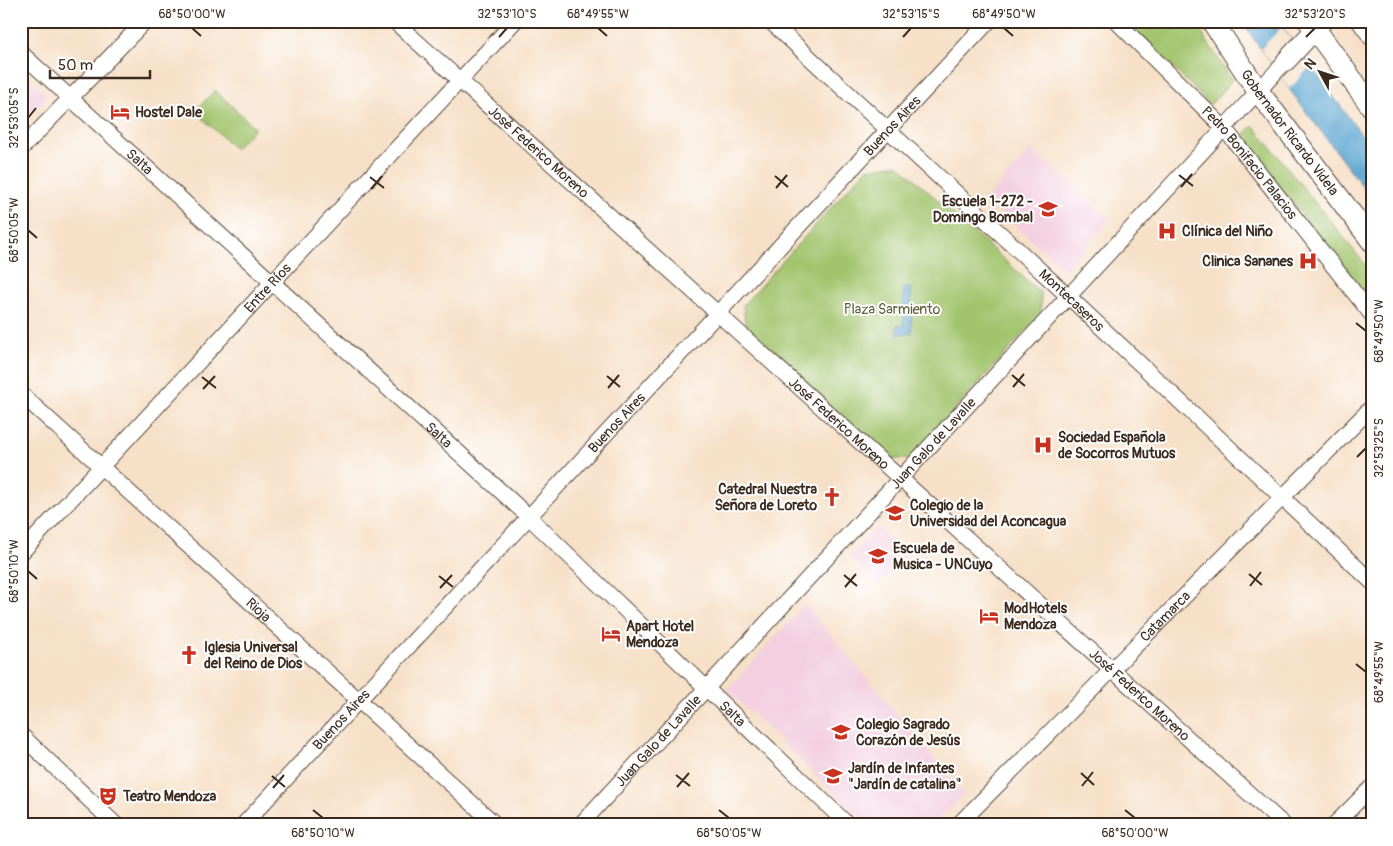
<svg xmlns="http://www.w3.org/2000/svg" width="1393" height="846" viewBox="0 0 1393 846" font-family="Pangolin,sans-serif">
	<style>
		.built { fill: #f3cfe0 }
		.green { fill: #a2c46d; stroke: #6e7746 }
		.water { fill: #56a2ce; stroke: #486676 }
		.pier { fill: #f6e0c7 }
		.lines { fill: none; stroke-linecap: round; stroke-linejoin: round }
		.minor-casing { stroke: #574537; stroke-width: 17 }
		.major-casing { stroke: #574537; stroke-width: 21 }
		.highway-casing { stroke: #574537; stroke-width: 23 }
		.minor { stroke: #fff; stroke-width: 15 }
		.major { stroke: #fff; stroke-width: 19 }
		.highway { stroke: #fff; stroke-width: 21 }
		.ticks { fill: none; stroke: #3b2a1e; stroke-width: 2 }
		.labels { text-anchor: middle; stroke-width: 4; stroke-linejoin: round; paint-order: stroke }
		.poi-label { font-size: 14px; font-weight: bold; fill: #3b2a1e; stroke: #fff; text-anchor: start }
		.street-label { font-size: 14px; fill: #3b2a1e; stroke: #fff }
		.park-label { font-size: 14px; fill: #5f603a; stroke: #fff }
		.neatline { fill: none; stroke: #3b2a1e; stroke-width: 2 }
		.ticks-label { font-size: 12px; text-anchor: middle; fill: #3b2a1e }
	</style>
	<rect width="100%" height="100%" fill="#fff"/>
	<filter id="ink" filterUnits="userSpaceOnUse"><feTurbulence type="fractalNoise" baseFrequency=".02" numOctaves="2"/><feDisplacementMap in="SourceGraphic" scale="10" xChannelSelector="R" yChannelSelector="G"/><feConvolveMatrix kernelMatrix="1 2 1 2 8 2 1 2 1" color-interpolation-filters="sRGB"/></filter>
	<filter id="wash" filterUnits="userSpaceOnUse"><feTurbulence type="fractalNoise" baseFrequency=".0096" numOctaves="4" result="noise"/><feDisplacementMap in="SourceGraphic" scale="20" xChannelSelector="R" yChannelSelector="G"/><feGaussianBlur stdDeviation="1.12" result="paint"/><feColorMatrix in="noise" values="0 0 0 0 0 0 0 0 0 0 0 0 0 0 0 0 0 1.4 0 .05"/><feComposite in="paint" operator="in"/></filter>
	<g filter="url(#wash)">
		<rect width="100%" height="100%" fill="#f6e0c7"/>
		<path class="built" d="M21,71L48,95L21,125Z
			M1031,149L1110,220L1065,270L986,199Z
			M877,527L907,555L879,585L849,557Z
			M805,604L964,794L934,825H868L727,690Z"/>
		<path class="green" d="M1127,21H1194L1232,80L1210,105Z
			M215,90L255,128L235,149L195,111Z
			M1253,125L1372,273V301L1241,139Z
			M898,164L1041,293V314L910,459H888L746,330L743,305L866,169Z"/>
		<path class="water" d="M1241,21H1278L1372,149V199L1289,89Z
			M903,288H911L912,333L897,334V326L904,325Z"/>
		<path class="pier" d="M1282,27L1310,67L1289,89L1261,49Z"/>
	</g>
	<g filter="url(#ink)">
		<g class="lines">
			<g class="minor-casing">
				<g id="minor">
					<path id="s1" d="M394,21L1284,825"/>
					<path id="s2" d="M770,21L1069,297L1372,582"/>
					<path id="s3" d="M1116,21L1224,128L1372,315"/>
					<path d="M1359,21L1372,39"/>
					<path id="s4" d="M21,53L529,517L848,825"/>
					<path d="M21,149L145,21"/>
					<path id="s5" d="M21,394L496,825"/>
					<path id="s6" d="M21,553L515,21"/>
					<path d="M21,735L116,825"/>
					<path id="s7" d="M243,825L989,21"/>
					<path id="s8" d="M580,825L1286,61"/>
					<path id="s9" d="M958,825L1372,407"/>
					<path d="M1334,825L1372,787"/>
				</g>
			</g>
			<g class="major-casing">
				<path id="major" d="M1286,61L1323,21"/>
			</g>
			<g class="highway-casing">
				<g id="highway">
					<path id="s10" d="M1212,21L1258,91L1372,241"/>
					<path d="M1309,21L1372,107"/>
				</g>
			</g>
			<use href="#minor" class="minor"/>
			<use href="#major" class="major"/>
			<use href="#highway" class="highway"/>
		</g>
	</g>
	<path class="ticks" d="M192,28L201,36M598,28L607,36M1004,28L1013,36M499,37L507,28M903,37L911,28M1306,37L1315,28M28,118L36,108M1179,175L1193,186M775,176L788,187M370,177L384,188M1181,187L1192,174M776,188L787,175M371,189L382,176M28,230L37,238M1356,323L1366,331M1012,375L1025,386M607,376L620,387M202,377L216,388M1013,387L1024,374M608,388L619,375M203,389L215,376M1357,457L1366,448M28,571L37,579M1249,574L1262,585M844,575L857,586M439,576L453,587M1250,586L1261,572M845,587L856,574M440,588L452,575M1356,664L1366,672M1081,773L1094,785M676,775L690,786M272,776L285,787M1082,786L1093,772M677,787L689,773M273,788L284,775M313,810L323,818M719,810L729,818M1125,810L1135,818"/>
	<defs>
		<g id="hotel-bare" transform="scale(1.5)"><path d="M-6-4.5h1.5V1H6V5H4.5V3h-9V5H-6ZM-4 0a1.8 1.8 0 1 1 3.6 0ZM.5 0V-2.5h3Q6-2.5 6 0Z" fill="#c8321e" stroke="#fff" stroke-width="2.5" paint-order="stroke"/></g>
		<g id="school-bare" transform="scale(1.5)"><path d="M0-5L7-2L0 1L-7-2ZM-4 1L0 2.5L4 1V4Q0 6-4 4Z" fill="#c8321e" stroke="#fff" stroke-width="2.5" paint-order="stroke"/></g>
		<g id="hospital-bare" transform="scale(1.5)"><path d="M-5-5h3v3.5h4V-5h3V5h-3V1.5h-4V5h-3Z" fill="#c8321e" stroke="#fff" stroke-width="2.5" paint-order="stroke"/></g>
		<g id="church-bare" transform="scale(1.5)"><path d="M-1.2-6h2.4v3.5h3.3v2.4h-3.3V6h-2.4V-.1h-3.3v-2.4h3.3Z" fill="#c8321e" stroke="#fff" stroke-width="2.5" paint-order="stroke"/></g>
		<g id="theatre-bare" transform="scale(1.5)"><path d="M-5-5.5Q0-4 5-5.5V0Q5 5 0 6Q-5 5-5 0ZM-3.3-2.5H-1v1.5H-3.3ZM1-2.5H3.3v1.5H1ZM-2.8 1Q0 5.5 2.8 1Z" fill="#c8321e" stroke="#fff" stroke-width="2.5" paint-order="stroke"/></g>
	</defs>
	<g fill-rule="evenodd">
		<use href="#hotel-bare" x="120" y="112"/>
		<use href="#school-bare" x="1048" y="209"/>
		<use href="#hospital-bare" x="1167" y="231"/>
		<use href="#hospital-bare" x="1308" y="261"/>
		<use href="#hospital-bare" x="1043" y="445"/>
		<use href="#church-bare" x="832" y="497"/>
		<use href="#school-bare" x="895" y="513"/>
		<use href="#school-bare" x="878" y="556"/>
		<use href="#hotel-bare" x="989" y="616"/>
		<use href="#hotel-bare" x="611" y="634"/>
		<use href="#church-bare" x="189" y="655"/>
		<use href="#school-bare" x="841" y="732"/>
		<use href="#school-bare" x="833" y="776"/>
		<use href="#theatre-bare" x="108" y="796"/>
	</g>
	<g class="labels">
		<g class="poi-label">
			<text x="135" y="117">Hostel Dale</text>
			<text x="1033" y="206" text-anchor="end">Escuela 1-272 -<tspan x="1033" dy="16">Domingo Bombal</tspan></text>
			<text x="1182" y="236">Clínica del Niño</text>
			<text x="1293" y="266" text-anchor="end">Clinica Sananes</text>
			<text x="1058" y="442">Sociedad Española<tspan x="1058" dy="16">de Socorros Mutuos</tspan></text>
			<text x="817" y="494" text-anchor="end">Catedral Nuestra<tspan x="817" dy="16">Señora de Loreto</tspan></text>
			<text x="910" y="510">Colegio de la<tspan x="910" dy="16">Universidad del Aconcagua</tspan></text>
			<text x="893" y="553">Escuela de<tspan x="893" dy="16">Musica - UNCuyo</tspan></text>
			<text x="1004" y="613">ModHotels<tspan x="1004" dy="16">Mendoza</tspan></text>
			<text x="626" y="631">Apart Hotel<tspan x="626" dy="16">Mendoza</tspan></text>
			<text x="204" y="652">Iglesia Universal<tspan x="204" dy="16">del Reino de Dios</tspan></text>
			<text x="856" y="729">Colegio Sagrado<tspan x="856" dy="16">Corazón de Jesús</tspan></text>
			<text x="848" y="773">Jardín de Infantes<tspan x="848" dy="16">"Jardín de catalina"</tspan></text>
			<text x="123" y="801">Teatro Mendoza</text>
		</g>
		<g class="street-label">
			<text dy="5" stroke="none"><textPath href="#s7" startOffset="954">Buenos Aires</textPath></text>
			<text dy="5" stroke="none"><textPath href="#s10" startOffset="136">Gobernador Ricardo Videla</textPath></text>
			<text dy="5" stroke="none"><textPath href="#s1" startOffset="195">José Federico Moreno</textPath></text>
			<text dy="5" stroke="none"><textPath href="#s4" startOffset="161">Salta</textPath></text>
			<text dy="5" stroke="none"><textPath href="#s3" startOffset="195">Pedro Bonifacio Palacios</textPath></text>
			<text dy="5" stroke="none"><textPath href="#s6" startOffset="362">Entre Ríos</textPath></text>
			<text dy="5" stroke="none"><textPath href="#s2" startOffset="411">Montecaseros</textPath></text>
			<text dy="5" stroke="none"><textPath href="#s7" startOffset="549">Buenos Aires</textPath></text>
			<text dy="5" stroke="none"><textPath href="#s1" startOffset="600">José Federico Moreno</textPath></text>
			<text dy="5" stroke="none"><textPath href="#s4" startOffset="566">Salta</textPath></text>
			<text dy="5" stroke="none"><textPath href="#s8" startOffset="520">Juan Galo de Lavalle</textPath></text>
			<text dy="5" stroke="none"><textPath href="#s5" startOffset="321">Rioja</textPath></text>
			<text dy="5" stroke="none"><textPath href="#s9" startOffset="294">Catamarca</textPath></text>
			<text dy="5" stroke="none"><textPath href="#s1" startOffset="1005">José Federico Moreno</textPath></text>
			<text dy="5" stroke="none"><textPath href="#s4" startOffset="971">Salta</textPath></text>
			<text dy="5" stroke="none"><textPath href="#s7" startOffset="144">Buenos Aires</textPath></text>
			<text dy="5" stroke="none"><textPath href="#s8" startOffset="115">Juan Galo de Lavalle</textPath></text>
		</g>
		<g class="park-label">
			<text x="892" y="314">Plaza Sarmiento</text>
		</g>
	</g>
	<rect width="1393" height="846" fill="none" stroke="#fff" stroke-width="55"/>
	<g transform="translate(1320 72) rotate(310)" stroke="#ffffff" stroke-width="4" paint-order="stroke">
	<path d="M0-4L9 19L0 12L-9 19Z" fill="#3b2a1e"/>
	<text y="-8" font-size="14" font-weight="bold" text-anchor="middle" fill="#3b2a1e">N</text>
	</g>
	<path d="M50 70v8h100v-8" fill="none" stroke="#3b2a1e" stroke-width="2.5"/>
	<text x="58" y="70" font-size="15" fill="#3b2a1e" stroke="#ffffff" stroke-width="4" paint-order="stroke">50 m</text>
	<rect x="28" y="28" width="1338" height="790" class="neatline"/>
	<g class="ticks-label">
		<text x="192" y="18">68°50'00"W</text>
		<text x="507" y="18">32°53'10"S</text>
		<text x="598" y="18">68°49'55"W</text>
		<text x="911" y="18">32°53'15"S</text>
		<text x="1004" y="18">68°49'50"W</text>
		<text x="1315" y="18">32°53'20"S</text>
		<text transform="translate(14 118) rotate(-90)" y="4">32°53'05"S</text>
		<text transform="translate(14 230) rotate(-90)" y="4">68°50'05"W</text>
		<text transform="translate(1379 331) rotate(-90)" y="4">68°49'50"W</text>
		<text transform="translate(1379 448) rotate(-90)" y="4">32°53'25"S</text>
		<text transform="translate(14 571) rotate(-90)" y="4">68°50'10"W</text>
		<text transform="translate(1379 672) rotate(-90)" y="4">68°49'55"W</text>
		<text x="323" y="837">68°50'10"W</text>
		<text x="729" y="837">68°50'05"W</text>
		<text x="1135" y="837">68°50'00"W</text>
	</g>
</svg>
